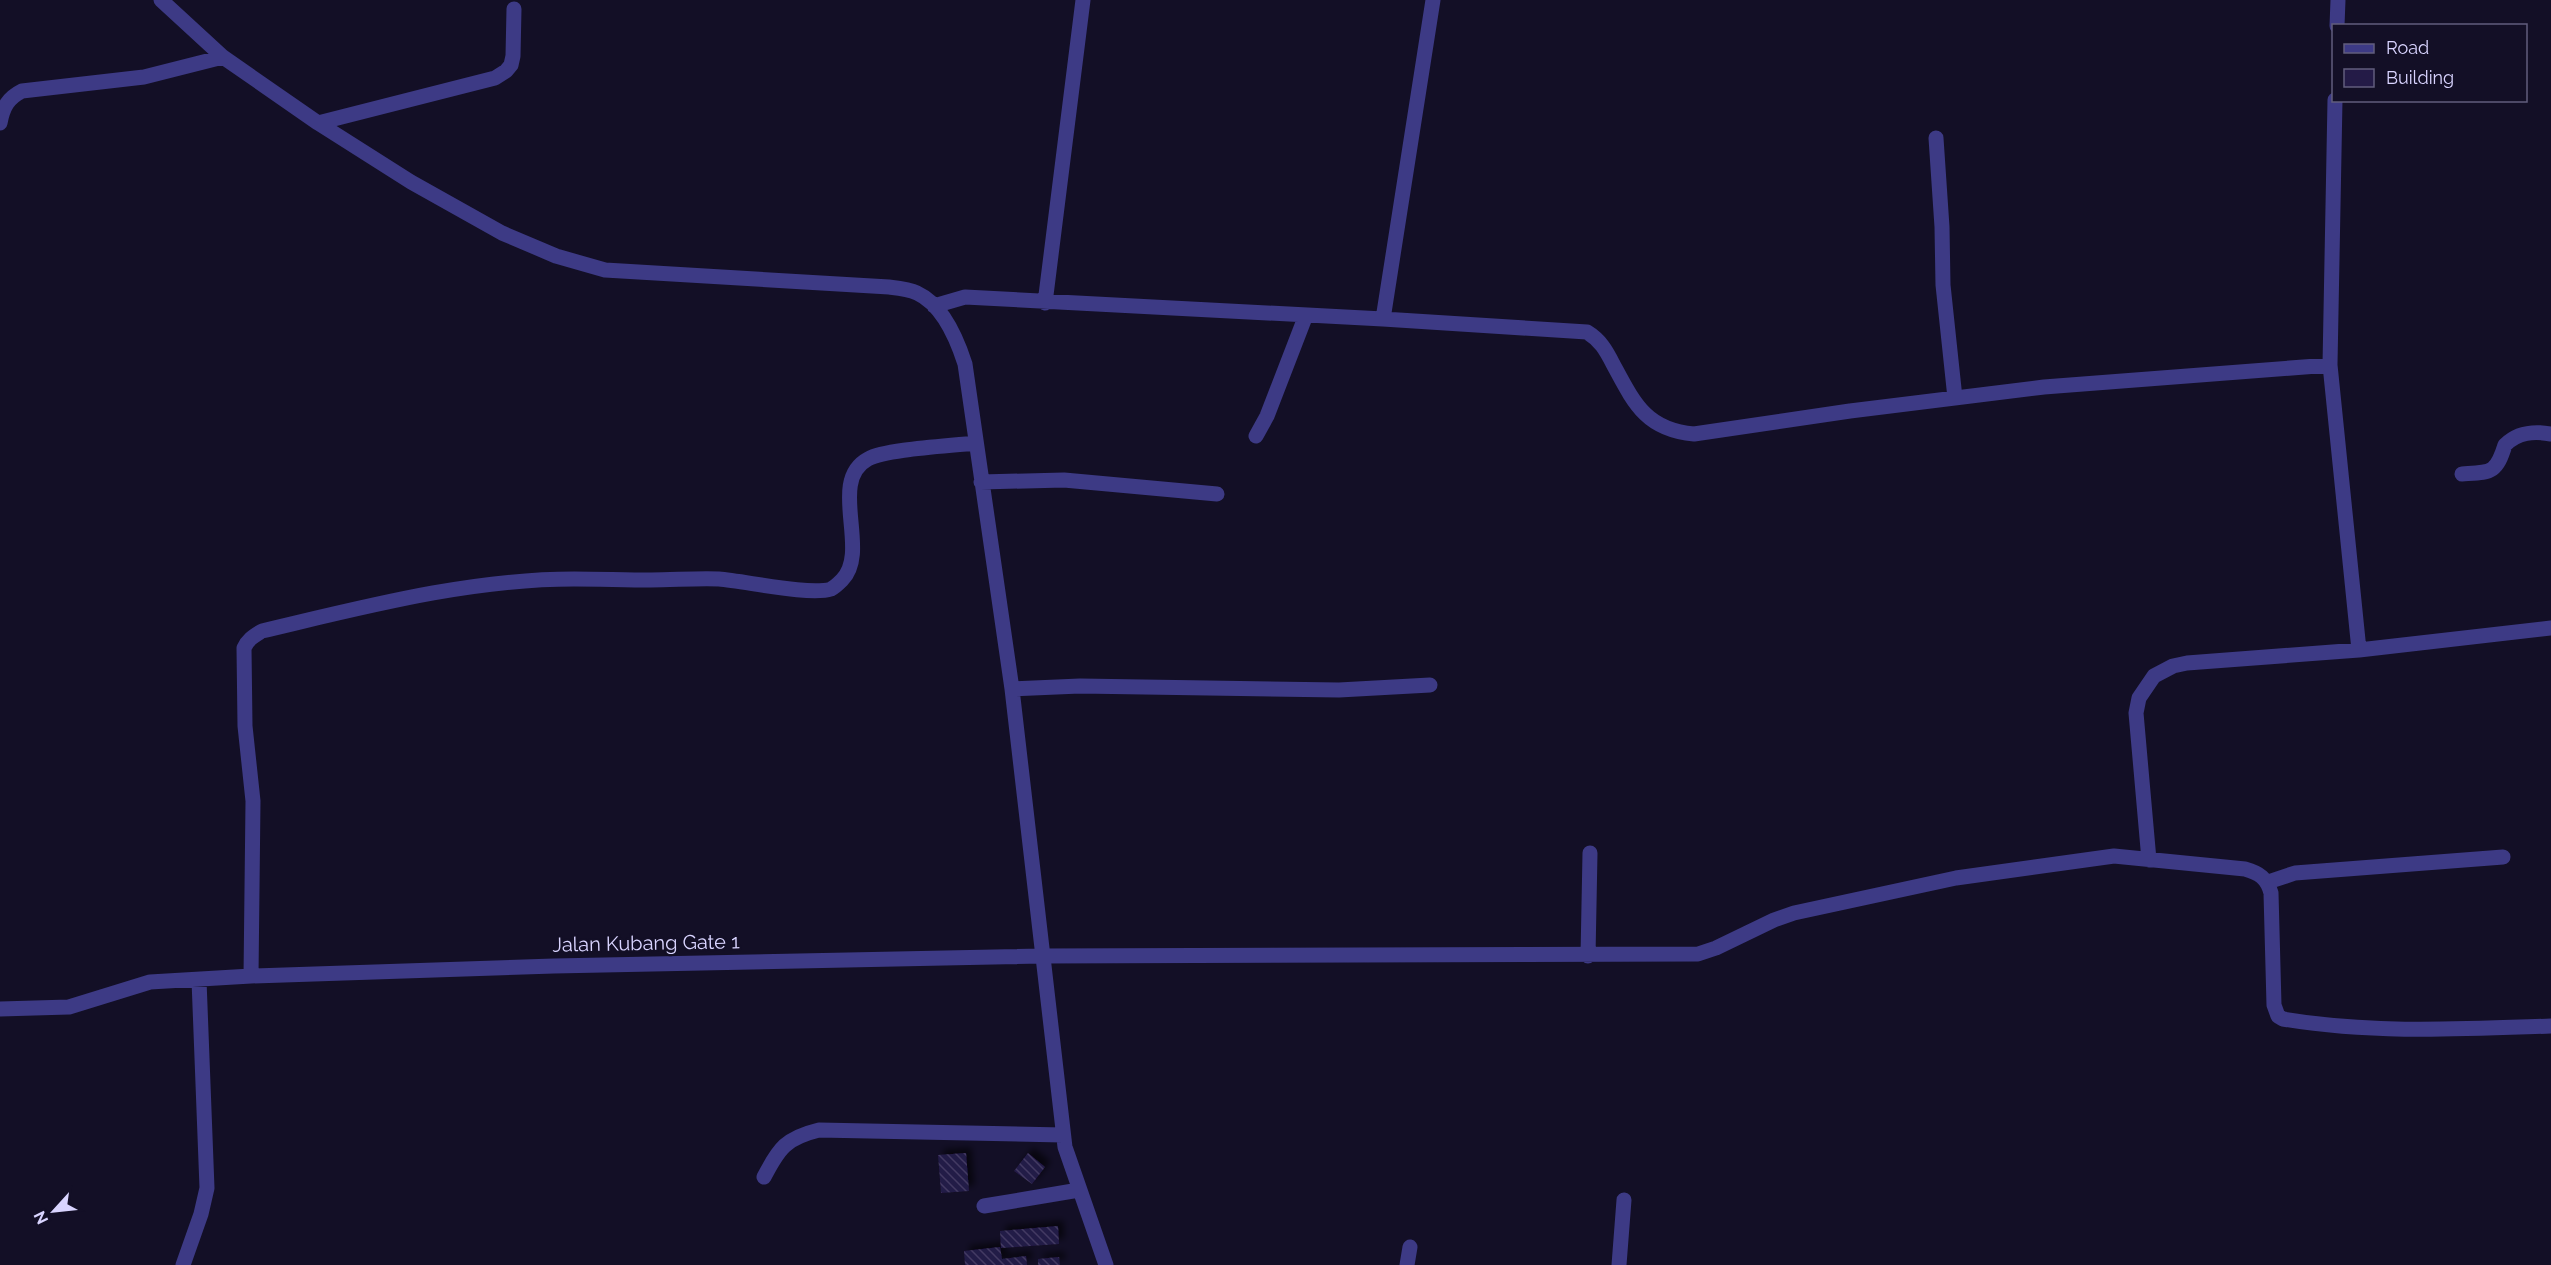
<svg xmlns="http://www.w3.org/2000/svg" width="2551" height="1265" viewBox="0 0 2551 1265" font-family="Raleway,sans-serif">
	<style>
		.building { fill: url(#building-back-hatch); filter: url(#shadow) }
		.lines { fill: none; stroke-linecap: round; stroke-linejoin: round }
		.minor { stroke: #3d3a85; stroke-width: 15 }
		.labels { text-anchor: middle; stroke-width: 4.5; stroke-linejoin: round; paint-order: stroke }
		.street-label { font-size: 20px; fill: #d9d4ff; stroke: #130f26 }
	</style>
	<defs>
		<pattern id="building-back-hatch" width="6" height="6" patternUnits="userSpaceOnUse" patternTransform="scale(1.5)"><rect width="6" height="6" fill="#241b47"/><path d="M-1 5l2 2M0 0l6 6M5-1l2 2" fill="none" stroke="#433b63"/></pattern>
		<filter id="shadow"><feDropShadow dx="5.5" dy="-5.5" stdDeviation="3" flood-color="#0009"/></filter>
	</defs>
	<rect width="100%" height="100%" fill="#130f26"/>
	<path class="building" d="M966,1153L969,1191L941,1193L938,1155Z
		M1028,1153L1045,1167L1032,1184L1014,1171Z
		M1058,1226L1059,1244L1001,1248L1000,1231Z
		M1000,1247L1002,1259L1026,1256L1027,1265H965L964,1251Z
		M1059,1257L1060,1265H1038V1259Z"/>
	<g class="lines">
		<path class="minor" d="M161,0L223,57L318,123L411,182L502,233L556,256L605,270L889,287C898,288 909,289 917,293C943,305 957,339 965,364L1012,689L1065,1147L1106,1265
			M2337,26L2338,0
			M2335,100L2330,365L2359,650
			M0,123C3,107 8,98 22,91L144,77L223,57
			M318,123L495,78L506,71L511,65L513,56L514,9
			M1936,138L1942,227L1943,285L1955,398
			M1045,303L1083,0
			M934,306L965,297L1383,319L1587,332C1600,340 1606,350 1613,364C1634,403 1646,430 1694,434L1850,411L2044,387L2330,365
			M1383,319L1433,0
			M1256,436L1267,416L1306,315
			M2462,474C2491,472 2496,474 2505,445C2518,432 2534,431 2551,434
			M981,482L1064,480L1217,494
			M1012,689L1080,686L1339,690L1430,685
			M2149,860L2136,713L2139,698L2154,676L2173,666L2187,663L2359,650L2551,628
			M2268,882L2295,873L2503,857
			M1588,956L1590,853
			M251,976L253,801L245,726L244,648C248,639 254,636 262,631C364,607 469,579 574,579C600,579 625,580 651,580C674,580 697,578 719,579C745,581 810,596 831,589C835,587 839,583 842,580C871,551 827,481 868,459C886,449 951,446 975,443
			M0,1009L69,1007L150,982L251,976L554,966L1042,956L1698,954L1716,948L1774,920L1794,913L1956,878L2114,856L2245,869C2259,873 2267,878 2271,893L2274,1005L2278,1016L2283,1019C2371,1034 2462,1029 2551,1026
			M764,1177C779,1148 786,1138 819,1130L1063,1135
			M984,1206L1079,1190
			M183,1265L201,1214L207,1188L199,980
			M1407,1265L1410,1247
			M1619,1265L1624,1200"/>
	</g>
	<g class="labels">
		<g class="street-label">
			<text transform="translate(646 943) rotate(-1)" y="7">Jalan Kubang Gate 1</text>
		</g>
	</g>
	<rect x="2332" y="24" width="195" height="78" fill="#130f26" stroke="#625e7d" stroke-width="1.5"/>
	<rect x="2344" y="44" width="30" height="9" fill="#3d3a85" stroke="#625e7d" stroke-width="1.5"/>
	<text x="2386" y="54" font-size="18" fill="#d9d4ff">Road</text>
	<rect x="2344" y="69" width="30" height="18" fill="#241b47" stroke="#625e7d" stroke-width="1.5"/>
	<text x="2386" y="84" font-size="18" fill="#d9d4ff">Building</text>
	<g transform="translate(54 1211) rotate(243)" stroke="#130f26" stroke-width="4.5" paint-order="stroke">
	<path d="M0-4.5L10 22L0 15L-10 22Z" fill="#d9d4ff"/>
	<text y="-9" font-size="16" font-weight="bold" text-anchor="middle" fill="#d9d4ff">N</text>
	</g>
</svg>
